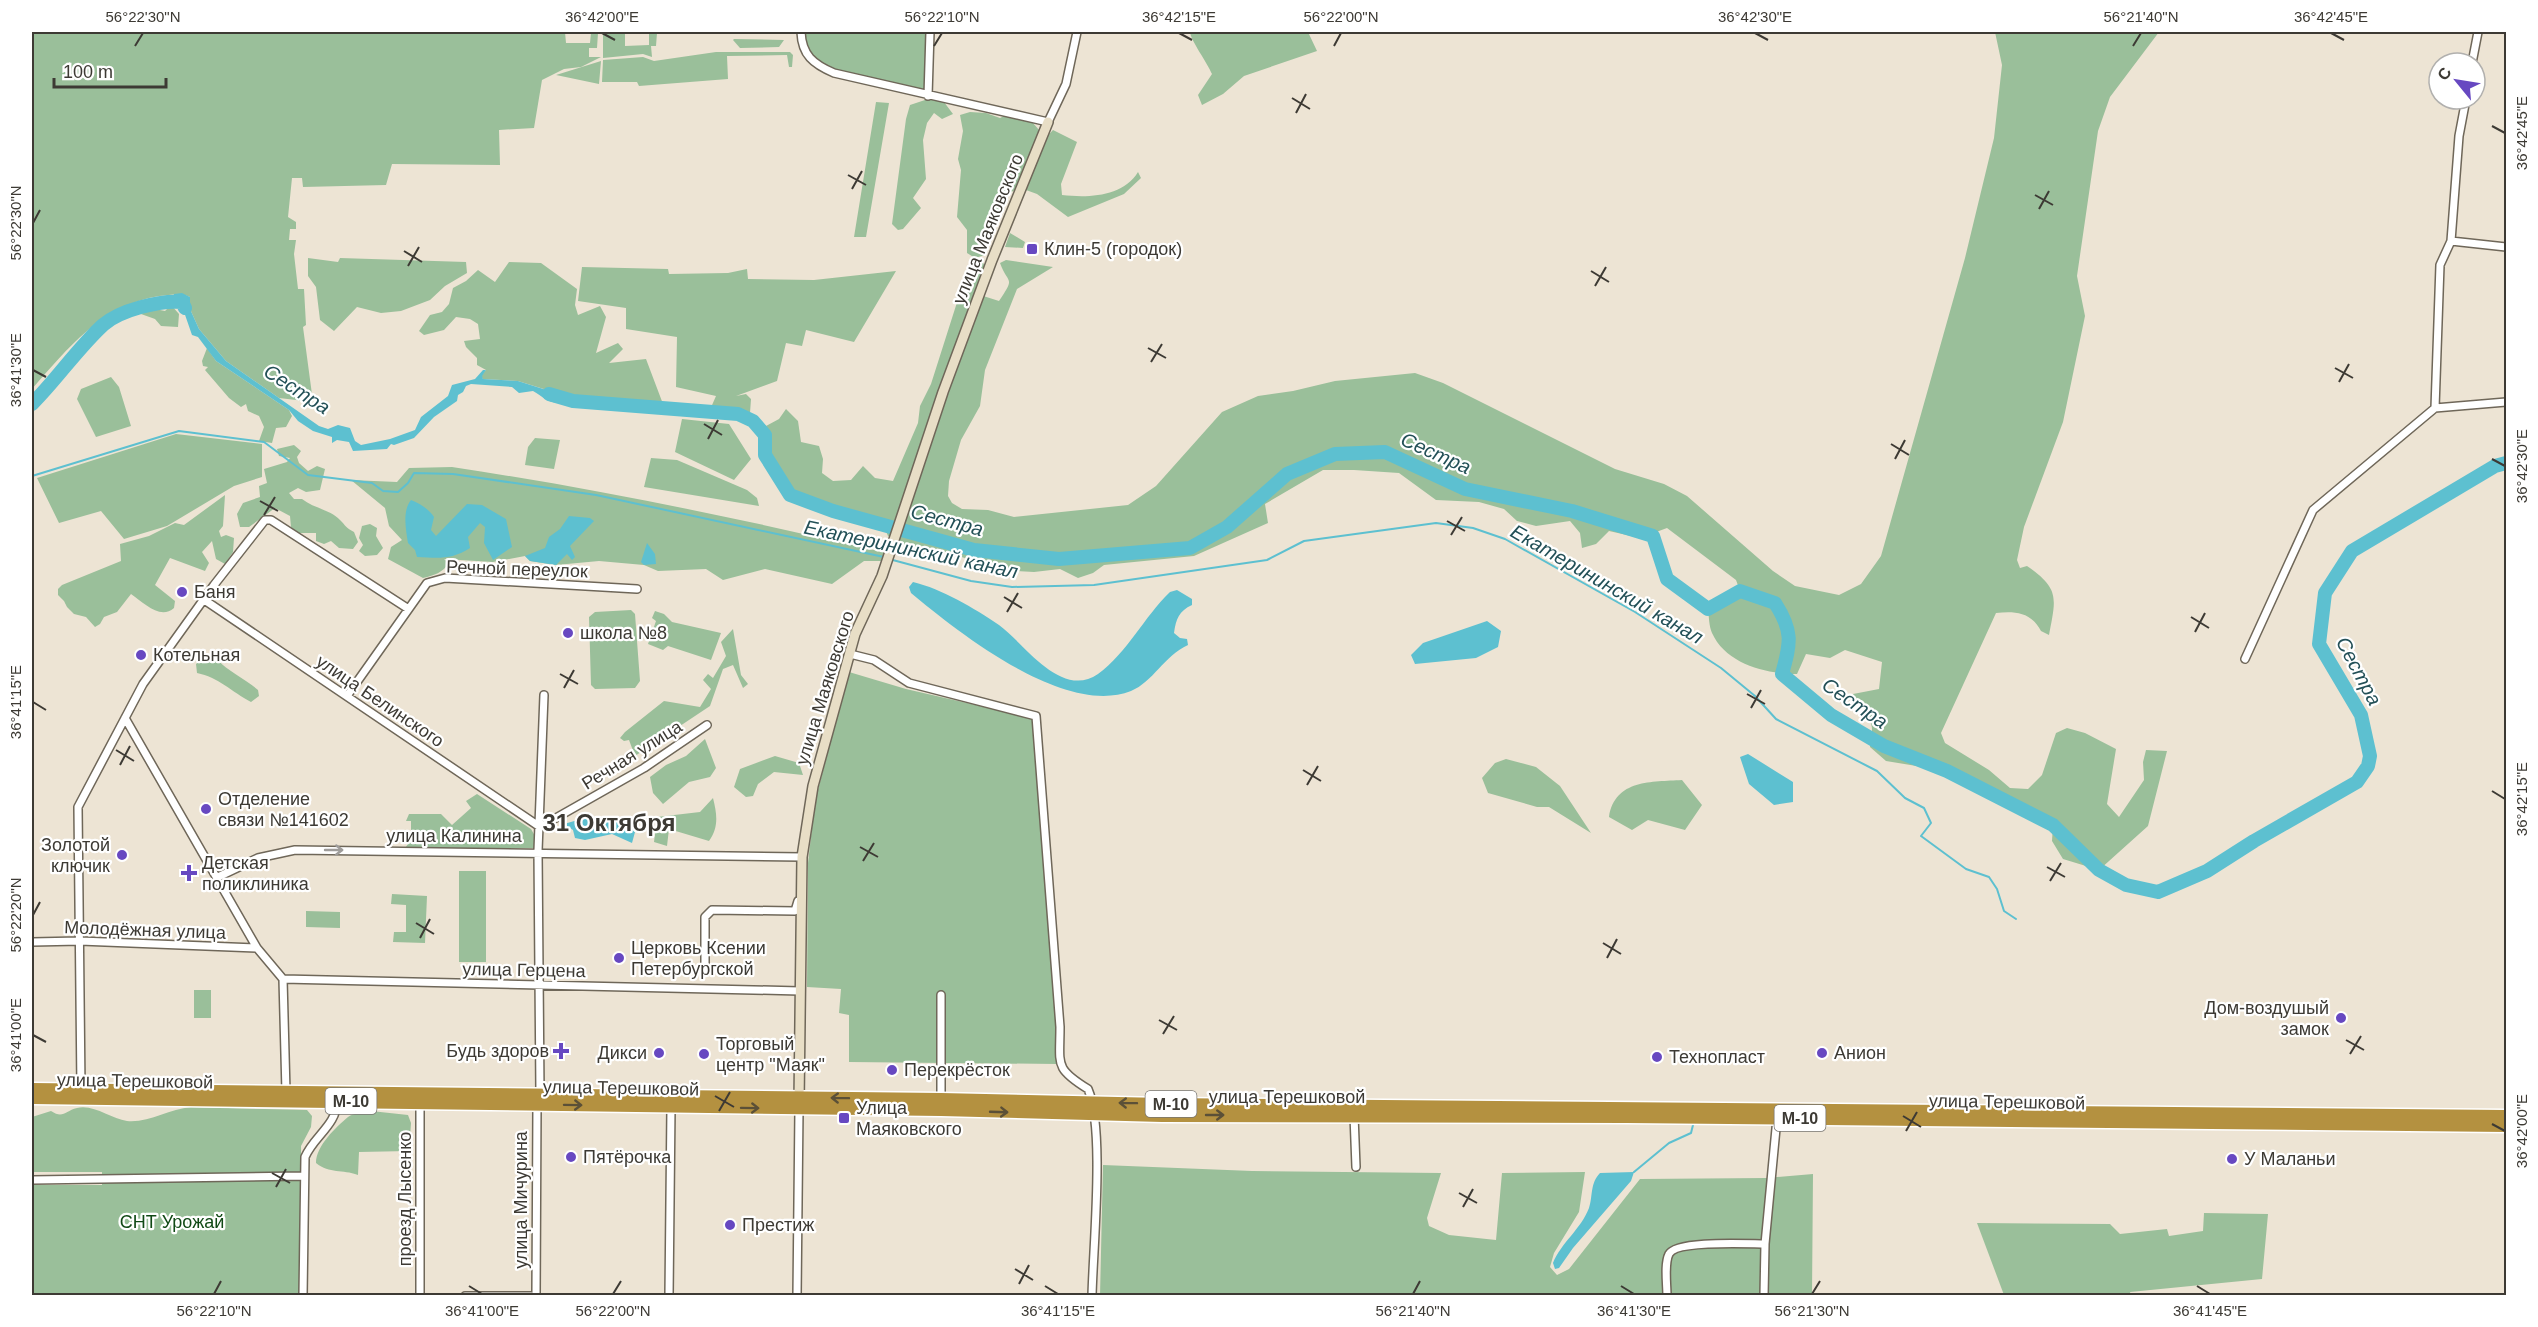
<svg xmlns="http://www.w3.org/2000/svg" width="2538" height="1327" viewBox="0 0 2538 1327" font-family="Arial,sans-serif">
	<style>
		.green { fill: #9abf9a }
		.water { fill: #5dc0d0 }
		.lines { fill: none; stroke-linecap: round; stroke-linejoin: round }
		.stream { stroke: #5dc0d0; stroke-width: 2 }
		.river { stroke: #5dc0d0; stroke-width: 14 }
		.street-casing { stroke: #6f6759; stroke-width: 10 }
		.secondary-casing { stroke: #6f6759; stroke-width: 12 }
		.highway-casing { stroke: #fff; stroke-width: 15 }
		.street { stroke: #fff; stroke-width: 7 }
		.secondary { stroke: #e8dec6; stroke-width: 9 }
		.highway { stroke: #b49140; stroke-width: 12 }
		.oneway { stroke: #9e9c9a }
		.oneway2 { stroke: #5b5037 }
		.ticks { fill: none; stroke: #3d3a34; stroke-width: 2 }
		.poi-dot { fill: #6748c1; stroke: #fff; stroke-width: 2 }
		.labels { text-anchor: middle; stroke-width: 4.5; stroke-linejoin: round; paint-order: stroke }
		.shield { fill: #fff; stroke: #777571; stroke-width: 1.5 }
		.shield-label { font-size: 16px; font-weight: bold; fill: #3d3a34 }
		.street-label { font-size: 18px; fill: #3d3a34; stroke: #fff }
		.poi-label { font-size: 18px; fill: #3d3a34; stroke: #fff; text-anchor: start }
		.park-label { font-size: 18px; fill: #104915; stroke: #fff }
		.water-label { font-size: 20px; font-style: italic; fill: #235057; stroke: #fff }
		.district-label { font-size: 24px; font-weight: bold; fill: #3d3a34; stroke: #fff }
		.neatline { fill: none; stroke: #3d3a34; stroke-width: 2 }
		.ticks-label { font-size: 15px; text-anchor: middle; fill: #3d3a34 }
	</style>
	<rect width="100%" height="100%" fill="#ede4d4"/>
	<path class="green" d="M32,32H565L566,43H590L591,33H598L597,48H589V57H601L581,67L564,69L542,80L534,128L499,130L500,165L392,164L386,185L303,187L302,178H292L288,217L296,222V229H290L289,240H296L294,254L298,289H304L306,325L303,327L313,402L279,398L226,361L199,329L190,309V297C180,292 171,295 159,296C102,305 68,348 32,389Z
		M603,32H625V46L649,45V33H657L656,46H651L652,57L643,54L603,58Z
		M802,32H929L927,95L834,72L808,55Z
		M1190,32H1308L1317,51L1244,76L1223,94L1202,105L1198,95L1212,74C1207,62 1191,41 1190,32Z
		M1995,32H2159L2110,97L2098,131L2077,276L2085,316L2063,422L2024,527L2017,560L2020,568L2027,566C2060,589 2056,598 2049,635L2041,631C2031,612 2015,611 1996,613L1941,733L1945,743L1989,770L2010,788L2028,789L2042,775L2056,733L2067,728L2085,733L2116,749L2107,804L2119,817L2144,780L2143,762L2146,750L2167,751L2148,826L2099,870L2063,859L2052,841L2053,825L1947,771L1886,761L1870,747C1872,727 1877,723 1857,711L1853,694L1879,689L1882,662L1845,650L1830,658L1806,654L1797,674C1766,674 1726,664 1712,633C1709,626 1709,617 1708,609L1740,591L1736,580L1667,528L1640,538L1609,531L1596,544L1582,548L1580,533L1570,521L1536,526L1517,521L1504,509L1479,502L1436,500L1399,473L1354,470H1323L1265,504L1268,523L1194,556L1104,565L1093,573L1078,578L1060,569L1034,572L1002,570L946,552L914,550L888,536L883,524C864,519 801,505 789,494C772,479 765,456 765,435C750,417 733,409 709,412L716,396L676,387L677,337L626,329V308L578,301L582,267L668,269L669,274L728,273L747,269L748,279L814,280L896,271L854,342L806,330L802,346L786,343L777,381L736,396L746,394L751,399L750,413L766,426L779,419L786,409L798,421L801,442L819,446L823,459L822,473L833,481L851,480L863,466L875,478L893,481L918,423L920,406L931,384L967,271L980,259L986,267L976,289L977,294L999,301C1016,276 1008,285 1000,263L1006,260L1053,267L1017,289L985,370L980,406L961,440L949,481L948,496L952,503L962,509L988,510L1014,517L1128,505L1156,486L1222,412L1258,396L1293,391L1335,381L1415,373L1443,383L1615,469L1664,484L1687,496L1773,571L1795,586L1839,595L1861,584L1881,556L1965,258L1994,138L2002,65Z
		M733,40L734,39L784,40L779,47L740,48Z
		M716,52H790L793,55L792,67H789L787,55L727,56L728,79L639,86L637,82H602L603,60L643,57L654,61Z
		M601,61L599,84L556,75Z
		M928,99L944,102L953,114L942,119L934,113L927,123L923,140L926,179L913,198L921,208L903,229L898,230L892,224L906,119L910,105Z
		M876,102L889,103L866,237H854Z
		M970,112L986,113L1000,118L1006,115L1033,123L1039,130L1015,190L1004,196L1007,200L989,227L990,240L985,255L975,258L967,253V230L957,217L961,170L958,159L963,131L960,115Z
		M1053,130L1077,142L1061,184L1062,195C1088,198 1123,197 1138,172L1141,178L1124,194L1068,217L1037,194L1026,190C1036,171 1036,147 1053,130Z
		M1010,233L1025,242L1023,248L1005,247Z
		M308,258L338,262L340,258L466,262L467,273L445,286L430,300L401,311L381,313L357,307L334,331L320,320L316,287L308,276Z
		M509,262L541,263L577,289L575,305L578,315L600,306L606,317L596,353L618,343L623,349L609,363L646,359L663,404L570,398L571,394L563,395L518,381L483,379L481,376L486,370L477,365V358L466,347L464,341L480,339L478,324L470,319L456,317L444,330L424,335L419,331L430,315L442,312L449,304L453,288L466,281L478,270L495,282Z
		M171,305L179,314L178,327L161,326L155,319L141,314L150,308L165,311Z
		M207,348L216,361L289,410L292,416L286,427L276,428L272,443L259,441L264,427L259,416L248,411L246,404L241,407L229,398L205,370L208,367L203,366L202,361Z
		M111,377L119,387L131,426L96,437L77,399L81,389Z
		M682,419L729,424L751,459L734,480L675,452Z
		M176,434L262,444V477L234,486L167,526L124,539L101,511L59,523L37,478Z
		M535,438L560,440L554,469L525,465L528,447Z
		M294,445L301,451L297,457L299,463L308,471L317,466L325,469L320,490L306,492L298,488L289,493L294,499H302C313,508 331,510 340,520C346,526 346,528 354,532L358,542L353,549L339,548L331,541L324,544L316,541V533H298L291,527L290,516L275,508L249,527H240L237,514L243,503L260,497L259,486L267,483L264,469L287,462L290,458L279,456L277,449Z
		M651,458L677,460L747,490L757,498L759,506L644,487Z
		M452,467C598,489 743,519 887,553L885,561H864L832,584L765,569L723,580L706,569L658,571L644,565L599,561L556,565L530,561L525,556L493,562L444,559L449,563C442,573 435,575 423,578L388,559L391,547L402,540L389,526L385,508L351,480L397,482L409,468Z
		M225,495L223,526L219,531L221,537L226,535L234,538L233,552L225,564L216,559L212,541L202,552L209,563L205,571L170,558L155,585L175,601L174,608C160,620 144,603 131,594L117,612L104,617L100,624L95,627L86,617L74,614L67,607L64,601L58,595V589L62,585L121,561L120,544L149,536L175,523L184,525Z
		M370,524L377,528L376,536L383,548L377,555L365,556L359,551L363,545L359,538L362,526Z
		M631,610L635,614L640,681L635,688L595,689L591,685L589,617L595,612Z
		M655,611L664,614L672,622L721,633L711,660L668,646L663,650L648,644L656,621L652,618Z
		M733,629L741,675L748,684L743,688L733,665L723,669L710,706L635,756L629,740L624,741L620,738L625,732L664,701L700,707L711,689L703,680L708,674L713,678L726,656L721,642Z
		M204,658L219,661C226,670 247,680 258,690L259,696L251,702C232,692 218,677 197,673L196,664Z
		M849,672L906,689L1032,718L1056,1013L1057,1064L849,1062V1015L839,1013L841,989L807,987L808,863L815,801Z
		M705,739L716,768L710,777L689,782L663,804L653,793L650,777L666,765L686,756Z
		M775,756L799,763L803,775L774,772L758,784L753,796L746,797L734,787L740,769Z
		M1506,759L1536,767L1560,786L1591,833L1549,807H1537L1488,793L1482,778L1495,763Z
		M1682,780L1702,805L1685,830L1648,820L1632,830L1609,817C1615,779 1652,782 1682,780Z
		M477,794L531,829L535,836L534,848H405L411,840V821H406L409,814H441L452,825L471,808L466,801Z
		M713,798C717,814 719,827 709,841L669,829L667,846L654,842L657,817L700,812Z
		M459,871H486V962H459Z
		M392,894L427,896L425,943L393,942L394,932H406V905L391,904Z
		M306,911L340,912V928L306,927Z
		M194,990H211V1018H194Z
		M191,1107L307,1110L312,1116L311,1127L301,1146L302,1295L32,1296V1185H102V1172H32V1117L51,1111C63,1119 65,1111 77,1108C94,1104 111,1119 127,1121C149,1123 169,1109 191,1107Z
		M371,1111L408,1115L411,1123L409,1151L359,1152L358,1175C342,1169 330,1174 316,1163C316,1146 336,1127 348,1117C354,1112 364,1114 371,1111Z
		M1103,1165L1252,1171L1441,1173L1427,1218L1429,1226L1449,1235L1496,1240L1502,1173L1585,1172L1579,1212L1554,1253L1550,1267L1557,1275L1569,1269L1640,1179L1766,1178L1813,1174L1812,1295L1100,1296Z
		M2204,1213L2268,1214L2262,1279L2130,1292L2131,1295H2004L1977,1223L2110,1224L2120,1234L2167,1229L2169,1236L2203,1231Z"/>
	<path class="water" d="M182,293L190,297V309L199,329L226,361L319,426L328,429L338,425L350,428L355,441L361,445L390,439L415,430L421,417L448,396L452,385L475,379L483,370H486L482,376L483,379L518,381L559,394H571L566,401C550,406 545,398 533,391L519,393L512,387L471,384L466,386L463,392L458,395L457,401L434,417L414,438L394,445L391,444L387,449L353,451L349,442L337,440L332,443V437L313,431L298,421L289,410L216,361L198,337L192,335L183,309L171,303L174,294Z
		M411,500C420,504 428,508 434,517L431,530L436,536L467,504L482,505L506,519L512,547L493,560L484,543L485,527L480,523L468,537L470,548C451,560 439,558 417,557L415,550L408,543C406,530 402,511 411,500Z
		M569,516L590,518L594,521L570,546L575,557L572,560L567,554L556,565L530,561L525,556L545,548L549,537L560,529Z
		M647,543L655,554L656,564L644,565L641,562Z
		M913,582C942,589 974,608 999,625C1023,642 1061,700 1098,674C1127,653 1144,617 1170,592L1177,590L1192,599V605C1179,611 1176,619 1174,633L1180,638L1187,639L1188,645C1164,656 1153,682 1131,691C1065,717 959,633 911,593L909,587Z
		M1487,621L1501,631L1498,647L1476,658L1415,664L1411,655L1423,643Z
		M1748,754L1793,782V802L1774,805L1749,784L1740,757Z
		M588,817C605,818 624,817 635,832L632,843L612,834L585,840L575,838L573,830L564,824Z
		M1634,1172L1631,1181L1573,1248L1559,1268L1555,1269L1553,1263C1561,1243 1581,1229 1589,1208C1593,1196 1590,1183 1600,1173Z"/>
	<g class="lines">
		<path class="stream" d="M32,476L179,431L264,442L308,475L372,483L383,491L398,492L408,483L414,473L453,474L596,495L884,557
			M889,559L971,581L1012,587L1094,585L1267,560L1304,541L1436,523L1473,528L1505,539L1635,612L1721,668L1755,696L1776,719L1877,771L1905,798L1924,808L1931,823L1921,836L1966,869L1989,877L1997,889L2004,911L2016,919
			M1634,1172L1669,1143L1691,1133L1693,1125"/>
		<path class="river" d="M549,394L573,401L738,414L753,421L765,435V455L790,495L833,511L974,550L1059,559L1190,548L1227,527L1287,474L1335,454L1385,452L1465,489L1572,511L1653,536L1667,579L1708,609L1740,591L1775,603C1793,631 1791,642 1782,674L1831,715L1884,746L1947,771L2053,825L2099,870L2126,885L2158,892L2207,871L2254,841L2357,782L2368,766L2370,756L2361,715L2319,644L2325,593L2352,551L2495,466L2506,463
			M32,404C57,379 77,349 103,325C120,310 160,300 182,302L185,308"/>
		<g class="street-casing">
			<path id="street" d="M801,32C802,55 813,64 834,73L1048,122L1066,84L1077,32
				M2472,63L2478,32
				M928,96L930,32
				M2451,241L2459,136L2466,99
				M2435,408L2506,402
				M203,599L540,827L644,768L707,725
				M850,654L874,660L909,683L1036,716L1060,1027C1060,1065 1054,1068 1088,1089C1105,1129 1093,1247 1092,1296
				M2245,659L2313,510L2435,408L2440,265L2451,241L2506,247
				M347,696L427,583L445,578L637,589
				M125,718L257,948L283,979L286,1092
				M218,877L258,858L295,850L802,857
				M32,942L80,941L257,948
				M705,972V917L712,910L795,911L798,901
				M283,979L800,991
				M941,995V1099
				M81,1089L78,807L143,684L214,585L265,520H271L407,608
				M540,1094L538,851L544,695
				M1354,1115L1356,1167
				M32,1180L303,1176
				M303,1296L305,1157C314,1136 337,1125 337,1101
				M420,1296V1102
				M465,1296H531
				M536,1296L537,1105
				M669,1296L671,1107
				M797,1296L799,1109
				M1667,1296C1667,1284 1664,1264 1669,1254C1676,1240 1748,1244 1765,1244
				M1764,1296L1765,1244L1777,1118"/>
		</g>
		<g class="secondary-casing">
			<path id="secondary" d="M799,1103L802,857L813,786L855,634L882,576L943,392L992,260L1048,122"/>
		</g>
		<g class="highway-casing">
			<path id="highway" d="M32,1089L941,1099L1163,1104L2506,1116
				M32,1098L941,1110L1162,1116L1627,1117L2506,1126"/>
		</g>
		<use href="#street" class="street"/>
		<use href="#secondary" class="secondary"/>
		<use href="#highway" class="highway"/>
	</g>
	<defs><path id="oneway-shaft" d="M-6 0H5M1.5-3L5.5 0L1.5 3" fill="none" stroke-width="1.6" stroke-linecap="round" stroke-linejoin="round" transform="scale(1.5)"/></defs>
	<use class="oneway" href="#oneway-shaft" transform="translate(334 850)"/>
	<g class="oneway2">
		<use href="#oneway-shaft" transform="translate(840 1098) rotate(-179)"/>
		<use href="#oneway-shaft" transform="translate(1128 1103) rotate(-179)"/>
		<use href="#oneway-shaft" transform="translate(573 1105) rotate(1)"/>
		<use href="#oneway-shaft" transform="translate(750 1108) rotate(1)"/>
		<use href="#oneway-shaft" transform="translate(999 1112) rotate(2)"/>
		<use href="#oneway-shaft" transform="translate(1215 1115)"/>
	</g>
	<path class="ticks" d="M602,33L615,40M1179,33L1192,40M1755,33L1768,40M2331,33L2344,40M135,46L143,33M934,46L942,33M1334,46L1341,33M2133,46L2141,33M1292,98L1310,109M1296,113L1306,94M2492,126L2505,133M848,175L866,185M852,189L862,171M2035,195L2053,205M2039,209L2049,191M33,223L40,210M404,251L422,262M408,266L419,247M1591,271L1609,282M1595,286L1606,267M1148,348L1166,358M1151,362L1162,344M2335,368L2353,378M33,370L46,377M2339,382L2349,364M704,424L722,435M708,439L718,420M1891,444L1909,455M1895,459L1905,440M2492,459L2505,466M260,501L278,511M264,515L275,497M1447,521L1465,531M1451,535L1462,517M1004,597L1022,608M1007,612L1018,593M2191,617L2209,628M2195,632L2205,613M560,674L578,684M564,688L574,670M1747,694L1765,704M33,702L46,710M1751,708L1761,690M116,750L134,761M120,765L130,746M1303,770L1321,781M1307,785L1318,766M2492,791L2505,799M860,847L878,857M863,861L874,843M2047,867L2065,877M2050,881L2061,863M33,915L40,902M416,923L434,934M420,938L430,919M1603,943L1621,954M1607,958L1617,939M1159,1020L1177,1030M1163,1034L1174,1016M33,1035L46,1042M2346,1040L2364,1050M2350,1054L2361,1036M715,1096L734,1107M719,1111L730,1092M1903,1116L1921,1127M2492,1124L2505,1131M1906,1131L1917,1112M272,1173L290,1183M276,1187L286,1169M1459,1193L1477,1203M1463,1207L1473,1189M1015,1269L1033,1280M1019,1284L1029,1265M469,1286L482,1294M1045,1286L1058,1294M1621,1286L1634,1294M2197,1286L2210,1294M214,1294L221,1281M613,1294L621,1281M1413,1294L1420,1281M1812,1294L1820,1281"/>
	<g class="poi-dot">
		<rect x="1026" y="243" width="12" height="12" rx="3"/>
		<circle cx="182" cy="592" r="6"/>
		<circle cx="568" cy="633" r="6"/>
		<circle cx="141" cy="655" r="6"/>
		<circle cx="206" cy="809" r="6"/>
		<circle cx="122" cy="855" r="6"/>
		<path d="M186 864h6v6h6v6h-6v6h-6v-6h-6v-6h6z"/>
		<circle cx="619" cy="958" r="6"/>
		<circle cx="2341" cy="1018" r="6"/>
		<path d="M558 1042h6v6h6v6h-6v6h-6v-6h-6v-6h6z"/>
		<circle cx="659" cy="1053" r="6"/>
		<circle cx="1822" cy="1053" r="6"/>
		<circle cx="704" cy="1054" r="6"/>
		<circle cx="1657" cy="1057" r="6"/>
		<circle cx="892" cy="1070" r="6"/>
		<rect x="838" y="1112" width="12" height="12" rx="3"/>
		<circle cx="571" cy="1157" r="6"/>
		<circle cx="2232" cy="1159" r="6"/>
		<circle cx="730" cy="1225" r="6"/>
	</g>
	<g class="labels">
		<g class="shield">
			<rect x="325.5" y="1088" width="51" height="26" rx="4.5"/>
			<rect x="1145.5" y="1091" width="51" height="26" rx="4.5"/>
			<rect x="1774.5" y="1105" width="51" height="26" rx="4.5"/>
		</g>
		<g class="shield-label">
			<text x="351" y="1107">М-10</text>
			<text x="1171" y="1110">М-10</text>
			<text x="1800" y="1124">М-10</text>
		</g>
		<g class="street-label">
			<text transform="translate(988 229) rotate(-68)" y="6">улица Маяковского</text>
			<text transform="translate(517 569) rotate(2)" y="6">Речной переулок</text>
			<text transform="translate(825 688) rotate(-73)" y="6">улица Маяковского</text>
			<text transform="translate(380 701) rotate(34)" y="6">улица Белинского</text>
			<text transform="translate(632 755) rotate(-32)" y="6">Речная улица</text>
			<text x="454" y="842">улица Калинина</text>
			<text transform="translate(145 930) rotate(2)" y="6">Молодёжная улица</text>
			<text transform="translate(524 970) rotate(1)" y="6">улица Герцена</text>
			<text transform="translate(135 1081) rotate(1)" y="6">улица Терешковой</text>
			<text transform="translate(621 1088) rotate(1)" y="6">улица Терешковой</text>
			<text x="1287" y="1103">улица Терешковой</text>
			<text transform="translate(2007 1102) rotate(1)" y="6">улица Терешковой</text>
			<text transform="translate(405 1199) rotate(-90)" y="6">проезд Лысенко</text>
			<text transform="translate(521 1200) rotate(-90)" y="6">улица Мичурина</text>
		</g>
		<g class="poi-label">
			<text x="1044" y="255">Клин-5 (городок)</text>
			<text x="194" y="598">Баня</text>
			<text x="580" y="639">школа №8</text>
			<text x="153" y="661">Котельная</text>
			<text x="218" y="805">Отделение<tspan x="218" dy="21">связи №141602</tspan></text>
			<text x="110" y="851" text-anchor="end">Золотой<tspan x="110" dy="21">ключик</tspan></text>
			<text x="202" y="869">Детская<tspan x="202" dy="21">поликлиника</tspan></text>
			<text x="631" y="954">Церковь Ксении<tspan x="631" dy="21">Петербургской</tspan></text>
			<text x="2329" y="1014" text-anchor="end">Дом-воздушый<tspan x="2329" dy="21">замок</tspan></text>
			<text x="716" y="1050">Торговый<tspan x="716" dy="21">центр "Маяк"</tspan></text>
			<text x="549" y="1057" text-anchor="end">Будь здоров</text>
			<text x="647" y="1059" text-anchor="end">Дикси</text>
			<text x="1834" y="1059">Анион</text>
			<text x="1669" y="1063">Технопласт</text>
			<text x="904" y="1076">Перекрёсток</text>
			<text x="856" y="1114">Улица<tspan x="856" dy="21">Маяковского</tspan></text>
			<text x="583" y="1163">Пятёрочка</text>
			<text x="2244" y="1165">У Маланьи</text>
			<text x="742" y="1231">Престиж</text>
		</g>
		<g class="park-label">
			<text x="172" y="1228">СНТ Урожай</text>
		</g>
		<g class="water-label">
			<text transform="translate(297 389) rotate(33)" y="7">Сестра</text>
			<text transform="translate(1436 453) rotate(24)" y="7">Сестра</text>
			<text transform="translate(947 520) rotate(15)" y="7">Сестра</text>
			<text transform="translate(911 549) rotate(12)" y="7">Екатерининский канал</text>
			<text transform="translate(1607 584) rotate(30)" y="7">Екатерининский канал</text>
			<text transform="translate(2359 671) rotate(62)" y="7">Сестра</text>
			<text transform="translate(1855 703) rotate(34)" y="7">Сестра</text>
		</g>
		<g class="district-label">
			<text x="609" y="831">31 Октября</text>
		</g>
	</g>
	<rect width="2538" height="1327" fill="none" stroke="#ffffff" stroke-width="66"/>
	<g transform="translate(2457 81) rotate(300)"><circle r="28" fill="#ffffff" stroke="#b1b0ae" stroke-width="1.5"/>
	<path d="M0-4.5L10 22L0 15L-10 22Z" fill="#6748c1"/>
	<text y="-9" font-size="16" font-weight="bold" text-anchor="middle" fill="#3d3a34">С</text>
	</g>
	<path d="M54 78v9h112v-9" fill="none" stroke="#3d3a34" stroke-width="3"/>
	<text x="63" y="78" font-size="18" fill="#3d3a34" stroke="#ffffff" stroke-width="4.5" paint-order="stroke">100 m</text>
	<rect x="33" y="33" width="2472" height="1261" class="neatline"/>
	<g class="ticks-label">
		<text x="143" y="22">56°22'30"N</text>
		<text x="602" y="22">36°42'00"E</text>
		<text x="942" y="22">56°22'10"N</text>
		<text x="1179" y="22">36°42'15"E</text>
		<text x="1341" y="22">56°22'00"N</text>
		<text x="1755" y="22">36°42'30"E</text>
		<text x="2141" y="22">56°21'40"N</text>
		<text x="2331" y="22">36°42'45"E</text>
		<text transform="translate(2522 133) rotate(-90)" y="5">36°42'45"E</text>
		<text transform="translate(16 223) rotate(-90)" y="5">56°22'30"N</text>
		<text transform="translate(16 370) rotate(-90)" y="5">36°41'30"E</text>
		<text transform="translate(2522 466) rotate(-90)" y="5">36°42'30"E</text>
		<text transform="translate(16 702) rotate(-90)" y="5">36°41'15"E</text>
		<text transform="translate(2522 799) rotate(-90)" y="5">36°42'15"E</text>
		<text transform="translate(16 915) rotate(-90)" y="5">56°22'20"N</text>
		<text transform="translate(16 1035) rotate(-90)" y="5">36°41'00"E</text>
		<text transform="translate(2522 1131) rotate(-90)" y="5">36°42'00"E</text>
		<text x="214" y="1316">56°22'10"N</text>
		<text x="482" y="1316">36°41'00"E</text>
		<text x="613" y="1316">56°22'00"N</text>
		<text x="1058" y="1316">36°41'15"E</text>
		<text x="1413" y="1316">56°21'40"N</text>
		<text x="1634" y="1316">36°41'30"E</text>
		<text x="1812" y="1316">56°21'30"N</text>
		<text x="2210" y="1316">36°41'45"E</text>
	</g>
</svg>
